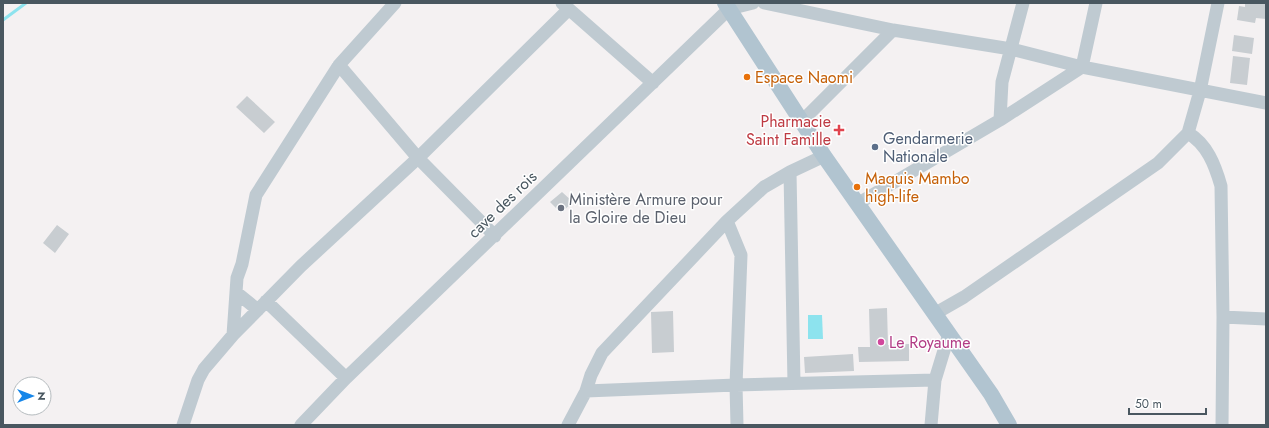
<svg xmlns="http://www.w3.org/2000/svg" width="1269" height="428" viewBox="0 0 1269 428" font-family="Jost,sans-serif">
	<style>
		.water { fill: #8de3ee }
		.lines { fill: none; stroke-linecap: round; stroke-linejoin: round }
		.stream { stroke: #8de3ee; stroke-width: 3 }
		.building { fill: #c8cdd1 }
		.minor { stroke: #bfcad1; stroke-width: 13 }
		.major { stroke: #b1c4d0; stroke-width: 16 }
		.food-dot { fill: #e8710a; stroke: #fff; stroke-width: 1.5 }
		.health-dot { fill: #e0444e; stroke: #fff; stroke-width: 1.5 }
		.service-dot { fill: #5c6f8a; stroke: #fff; stroke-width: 1.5 }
		.worship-dot { fill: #6b7280; stroke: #fff; stroke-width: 1.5 }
		.hotel-dot { fill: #d1479c; stroke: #fff; stroke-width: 1.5 }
		.labels { text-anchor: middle; stroke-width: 3; stroke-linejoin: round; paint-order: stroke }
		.food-label { font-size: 16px; fill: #c56008; stroke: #fff; text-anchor: start }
		.health-label { font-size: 16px; fill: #be3a42; stroke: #fff; text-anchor: end }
		.service-label { font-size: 16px; fill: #4e5e75; stroke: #fff; text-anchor: start }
		.worship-label { font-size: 16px; fill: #5b616d; stroke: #fff; text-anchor: start }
		.street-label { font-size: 16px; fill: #495760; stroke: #fff }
		.hotel-label { font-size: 16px; fill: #b23c85; stroke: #fff; text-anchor: start }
	</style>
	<rect width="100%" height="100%" fill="#f4f1f2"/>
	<path class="water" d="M808,315H822L823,339H808Z"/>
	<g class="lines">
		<path class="stream" d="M3,20L26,3"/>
	</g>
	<path class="building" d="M1245,3L1266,4V19L1256,18L1255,23L1237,20L1239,6L1245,7Z
		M1234,35L1254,38L1252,54L1232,51Z
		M1233,56L1250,58L1247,85L1230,83Z
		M247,96L275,122L264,133L236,107Z
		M562,192L573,202L561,213L550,202Z
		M57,225L69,234L55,253L43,243Z
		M887,308L888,345L909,344V361L859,362L858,347H870L869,309Z
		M673,311L674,352L652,353L651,312Z
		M853,354L854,371L805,373L804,357Z"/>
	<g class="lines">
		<path class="minor" d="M562,3L653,83
			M764,3L893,30L1011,49L1082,67L1266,103
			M339,65L418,158L495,236
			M1000,120L1002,82L1023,3
			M801,122L893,30
			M1188,133C1207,144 1215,165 1221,186L1223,317L1222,425
			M790,172L794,383
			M857,204L1000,120L1082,67L1096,3
			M727,221L741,255L736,385L737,425
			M237,293L258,310
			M266,301L346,378
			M936,313L964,297L1158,163L1188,133L1200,91L1218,3
			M1223,317L1266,319
			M233,335L237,278L242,264L256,195L339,65L395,3
			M586,391L736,385L935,380
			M183,425L198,380L204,369L233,335L301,266L418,158L569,9
			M301,425L346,378L729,9L753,3
			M568,425L586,391L591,375L602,353L727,221L764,187L790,172L824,156
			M931,425L935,380L949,334"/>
		<path class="major" d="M725,3L824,156L991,394L1009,425"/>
	</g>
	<g class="food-dot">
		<circle cx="747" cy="77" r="4"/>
		<circle cx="857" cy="187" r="4"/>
	</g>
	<path class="health-dot" d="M837 124h4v4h4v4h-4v4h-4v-4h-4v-4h4z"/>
	<circle class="service-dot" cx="875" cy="147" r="4"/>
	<circle class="worship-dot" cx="561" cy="208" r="4"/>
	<circle class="hotel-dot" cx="881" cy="342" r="4"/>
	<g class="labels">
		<g class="food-label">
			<text x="755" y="83">Espace Naomi</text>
			<text x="865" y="184">Maquis Mambo<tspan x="865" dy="18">high-life</tspan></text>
		</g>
		<g class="health-label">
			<text x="831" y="127">Pharmacie<tspan x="831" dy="18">Saint Famille</tspan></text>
		</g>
		<g class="service-label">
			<text x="883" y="144">Gendarmerie<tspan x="883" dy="18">Nationale</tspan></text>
		</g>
		<g class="worship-label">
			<text x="569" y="205">Ministère Armure pour<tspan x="569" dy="18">la Gloire de Dieu</tspan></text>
		</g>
		<g class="street-label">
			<text transform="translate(502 204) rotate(-44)" y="6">cave des rois</text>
		</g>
		<g class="hotel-label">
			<text x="889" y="348">Le Royaume</text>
		</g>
	</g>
	<rect width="1269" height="428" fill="none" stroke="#495760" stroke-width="8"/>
	<g transform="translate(32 396) rotate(90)"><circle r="19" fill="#ffffff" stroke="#b6bcbf"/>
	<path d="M0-3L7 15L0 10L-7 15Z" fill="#1686e9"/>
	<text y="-6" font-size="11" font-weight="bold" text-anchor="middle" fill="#495760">N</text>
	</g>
	<path d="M1129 408v6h77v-6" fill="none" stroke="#495760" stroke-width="2"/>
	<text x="1135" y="408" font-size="12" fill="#495760" stroke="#ffffff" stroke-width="3" paint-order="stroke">50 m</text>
</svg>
